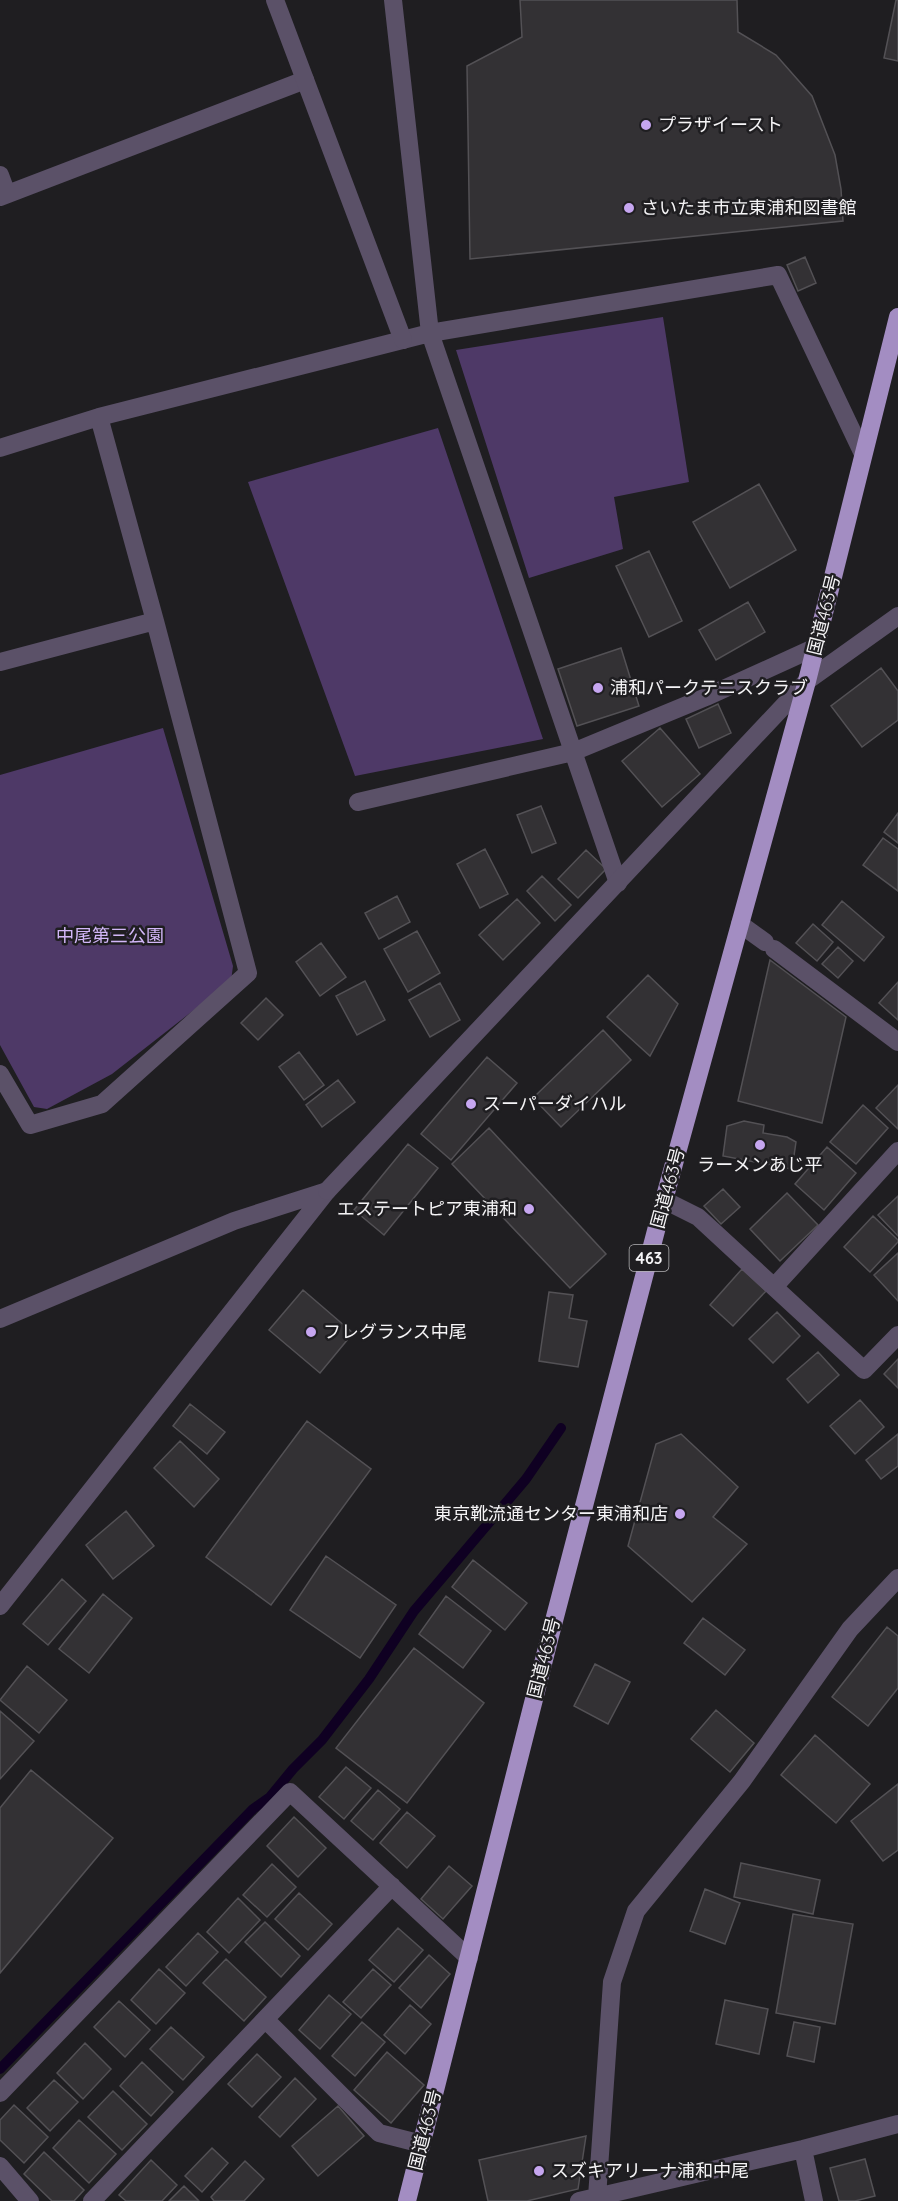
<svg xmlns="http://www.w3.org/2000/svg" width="898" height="2201" viewBox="0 0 898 2201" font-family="Quicksand,'Noto Sans JP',sans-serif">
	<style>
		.green { fill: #4e3967 }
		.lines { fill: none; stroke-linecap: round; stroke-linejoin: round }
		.stream { stroke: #0f0022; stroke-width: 10 }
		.building { fill: #333134; stroke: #535155; stroke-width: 1.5 }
		.minor { stroke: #5b5168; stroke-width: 18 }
		.tertiary { stroke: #5b5168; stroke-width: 18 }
		.trunk { stroke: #a38dc2; stroke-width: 18 }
		.poi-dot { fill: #c6a6f0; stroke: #1f1e21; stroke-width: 2 }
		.labels { text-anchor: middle; stroke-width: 5; stroke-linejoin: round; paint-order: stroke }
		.shield { fill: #1f1e21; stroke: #b5b4b6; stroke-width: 1.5 }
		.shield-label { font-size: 16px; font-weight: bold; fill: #f5f4f6 }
		.poi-label { font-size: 18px; fill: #f5f4f6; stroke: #1f1e21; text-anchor: start }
		.street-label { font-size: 18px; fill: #f5f4f6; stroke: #1f1e21 }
		.park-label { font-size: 18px; fill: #d2b7f8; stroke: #1f1e21 }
	</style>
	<rect width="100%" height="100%" fill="#1f1e21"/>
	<path class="green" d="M663,317L689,482L614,497L623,549L529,578L456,350Z
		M438,428L543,739L355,776L248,482Z
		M163,728L233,966L231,981L112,1074L47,1109L34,1107L0,1045V775Z"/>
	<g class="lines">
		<path class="stream" d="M0,2069L253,1809L270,1797L293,1769L322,1740L369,1679L414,1611L526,1479L561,1428"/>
	</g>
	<path class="building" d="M520,0H737L738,32L776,55L812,96L835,155L841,189L843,221L470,259L467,66L522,37Z
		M896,0H898V61L884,58Z
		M805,257L816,283L798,291L787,265Z
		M759,484L796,550L730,588L693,522Z
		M649,551L682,621L649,637L616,566Z
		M748,602L765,632L716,660L699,630Z
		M621,648L639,706L577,726L558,669Z
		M881,668L898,691V720L862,747L831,706Z
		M718,704L731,733L699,748L686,719Z
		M660,728L700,774L662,807L622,761Z
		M541,806L556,843L532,853L517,815Z
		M898,813V843L884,832Z
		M883,838L898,849V891L863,865Z
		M485,849L508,894L480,908L457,864Z
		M586,850L606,869L578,898L558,879Z
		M542,876L571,905L555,921L527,891Z
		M397,896L410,922L379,939L365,913Z
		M517,899L540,923L503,960L479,935Z
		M842,901L884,937L864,961L822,925Z
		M813,924L833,942L817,961L796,943Z
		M417,931L440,973L408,992L384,949Z
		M321,943L346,977L320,996L296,962Z
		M838,947L853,961L838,978L822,964Z
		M770,960L846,1017L822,1123L738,1101Z
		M648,975L678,1004L650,1056L607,1017Z
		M365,981L385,1020L357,1035L336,996Z
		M898,982V1020L879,1003Z
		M440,983L460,1020L430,1037L409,1000Z
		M266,998L283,1015L258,1040L241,1023Z
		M603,1030L631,1060L561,1127L533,1098Z
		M299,1052L324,1085L304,1100L279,1067Z
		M487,1057L517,1083L451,1160L421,1134Z
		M338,1080L355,1102L322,1127L306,1105Z
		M898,1085V1129L876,1108Z
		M863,1105L888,1128L856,1164L830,1142Z
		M744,1121L764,1125L763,1133L787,1137L796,1142L792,1169L723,1156L727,1126Z
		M489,1128L606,1254L570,1288L452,1164Z
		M408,1144L438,1168L384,1235L354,1210Z
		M827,1147L856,1173L824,1210L795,1184Z
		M723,1189L740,1207L721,1224L704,1206Z
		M787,1193L818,1225L780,1261L750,1229Z
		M898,1196V1236L878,1215Z
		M873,1216L898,1240V1242L870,1272L844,1247Z
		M898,1253V1301L874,1275Z
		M742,1269L766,1291L733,1326L710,1305Z
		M303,1290L353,1333L320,1373L269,1330Z
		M549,1292L573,1295L569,1318L587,1321L578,1367L539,1361Z
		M777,1312L800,1336L773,1363L749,1339Z
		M818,1352L839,1375L808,1403L787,1379Z
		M898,1359V1388L884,1374Z
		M860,1400L884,1427L855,1454L830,1426Z
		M190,1404L225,1432L207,1454L173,1426Z
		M307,1421L371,1469L271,1605L206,1557Z
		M681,1434L738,1487L713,1517L747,1544L692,1602L628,1546L656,1444Z
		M898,1434V1466L881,1479L866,1460Z
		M180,1441L219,1479L194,1507L154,1468Z
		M126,1511L154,1546L113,1579L86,1545Z
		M326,1556L396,1605L360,1658L290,1610Z
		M473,1560L527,1603L505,1630L452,1587Z
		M62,1579L86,1601L48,1645L23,1624Z
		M103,1594L132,1618L89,1673L59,1649Z
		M446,1596L491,1631L463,1668L419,1634Z
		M703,1618L745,1650L725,1675L684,1643Z
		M887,1627L898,1636V1688L868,1726L832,1697Z
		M414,1648L484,1703L407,1803L336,1748Z
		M595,1664L630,1682L608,1724L574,1706Z
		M27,1666L67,1700L39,1733L0,1700Z
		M716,1710L754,1743L730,1772L691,1739Z
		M0,1711L34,1741L0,1779Z
		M815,1735L870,1784L836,1823L781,1775Z
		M346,1767L371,1788L344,1819L319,1797Z
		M31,1770L113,1838L0,1973V1808Z
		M898,1784V1850L883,1861L851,1821Z
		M378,1790L400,1809L373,1840L351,1821Z
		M407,1812L435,1836L407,1868L380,1843Z
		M294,1817L326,1848L298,1877L267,1846Z
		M741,1863L820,1880L813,1914L734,1897Z
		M272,1864L296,1887L267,1917L243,1895Z
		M449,1866L472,1886L443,1919L421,1899Z
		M705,1889L740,1903L725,1944L690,1931Z
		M299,1893L332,1924L308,1950L275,1919Z
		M238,1898L260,1920L229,1953L207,1932Z
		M793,1914L853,1924L835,2024L776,2013Z
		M265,1922L300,1956L281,1977L245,1942Z
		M398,1928L423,1950L394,1982L369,1960Z
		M198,1933L218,1952L186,1986L166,1967Z
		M429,1955L450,1974L421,2008L399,1988Z
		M226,1959L266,1997L244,2021L203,1983Z
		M159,1969L185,1993L156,2024L131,2000Z
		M373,1969L391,1985L361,2018L343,2002Z
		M329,1995L351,2014L320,2049L299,2030Z
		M725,2000L768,2009L759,2054L716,2044Z
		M119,2001L150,2030L125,2057L94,2027Z
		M410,2005L431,2024L405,2054L384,2035Z
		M362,2022L385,2042L355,2076L332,2056Z
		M794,2022L820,2027L814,2062L787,2056Z
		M171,2027L204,2057L183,2080L150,2049Z
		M85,2043L111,2069L83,2099L57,2073Z
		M387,2052L424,2085L391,2123L354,2090Z
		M257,2054L281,2077L252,2107L228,2084Z
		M142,2062L173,2092L151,2116L120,2086Z
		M295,2078L316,2099L280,2137L259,2117Z
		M54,2080L78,2102L50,2131L27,2108Z
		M113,2091L147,2124L122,2150L88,2117Z
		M14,2105L48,2137L24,2163L0,2140V2120Z
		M338,2106L364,2136L318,2176L292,2146Z
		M79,2120L116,2154L89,2183L53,2148Z
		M586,2136L578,2189L527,2201H488L479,2160Z
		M212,2148L228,2163L202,2192L185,2176Z
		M44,2152L84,2190L74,2201H52L24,2174Z
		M865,2159L875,2196L855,2201H839L830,2168Z
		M151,2160L177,2185L162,2201H126L119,2195Z
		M245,2161L264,2179L244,2201H214L211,2197Z
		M184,2186L199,2201H169Z"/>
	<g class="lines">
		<path class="minor" d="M393,0L430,333L618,883
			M0,175L7,194
			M0,197L305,80
			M0,448L99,417L430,333L778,275L863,454
			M0,662L155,621
			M358,802L573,752L706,697L816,647
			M740,924L765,942
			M774,949L898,1042
			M0,1074L30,1125L102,1104L248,973L155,621L99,417
			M664,1200L698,1217L864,1370L898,1335
			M774,1287L898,1151
			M0,1319L234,1221L327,1191
			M0,1606L327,1191
			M265,2019L379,2133L422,2144
			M0,2093L290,1792L469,1958
			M803,2149L814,2201
			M0,2166L30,2201
			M597,2197L612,1982L636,1911L742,1781L850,1629L898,1578
			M92,2201L392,1886
			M579,2201L803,2149L898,2124"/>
		<path class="tertiary" d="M275,0L403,340
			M327,1191L807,681L898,616"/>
		<path class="trunk" d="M407,2201L550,1636L664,1200L807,681L898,317"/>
	</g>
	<g class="poi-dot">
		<circle cx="646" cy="125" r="6"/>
		<circle cx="629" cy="208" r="6"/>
		<circle cx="598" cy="688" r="6"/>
		<circle cx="471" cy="1104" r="6"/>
		<circle cx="760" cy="1145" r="6"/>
		<circle cx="529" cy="1209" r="6"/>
		<circle cx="311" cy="1332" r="6"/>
		<circle cx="680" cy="1514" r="6"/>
		<circle cx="539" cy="2171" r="6"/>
	</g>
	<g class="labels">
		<rect class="shield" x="629.5" y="1245" width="39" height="26" rx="4.5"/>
		<g class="shield-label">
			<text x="649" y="1264">463</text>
		</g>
		<g class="poi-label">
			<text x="658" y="131">プラザイースト</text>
			<text x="641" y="214">さいたま市立東浦和図書館</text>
			<text x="610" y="694">浦和パークテニスクラブ</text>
			<text x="483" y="1110">スーパーダイハル</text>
			<text x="760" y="1171" text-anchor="middle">ラーメンあじ平</text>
			<text x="517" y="1215" text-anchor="end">エステートピア東浦和</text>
			<text x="323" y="1338">フレグランス中尾</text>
			<text x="668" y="1520" text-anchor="end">東京靴流通センター東浦和店</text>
			<text x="551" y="2177">スズキアリーナ浦和中尾</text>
		</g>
		<g class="street-label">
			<text transform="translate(824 615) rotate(-76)" y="6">国道463号</text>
			<text transform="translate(668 1188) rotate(-75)" y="6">国道463号</text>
			<text transform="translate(544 1658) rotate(-76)" y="6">国道463号</text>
			<text transform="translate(425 2130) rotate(-76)" y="6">国道463号</text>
		</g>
		<g class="park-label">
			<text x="110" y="942">中尾第三公園</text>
		</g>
	</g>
</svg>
